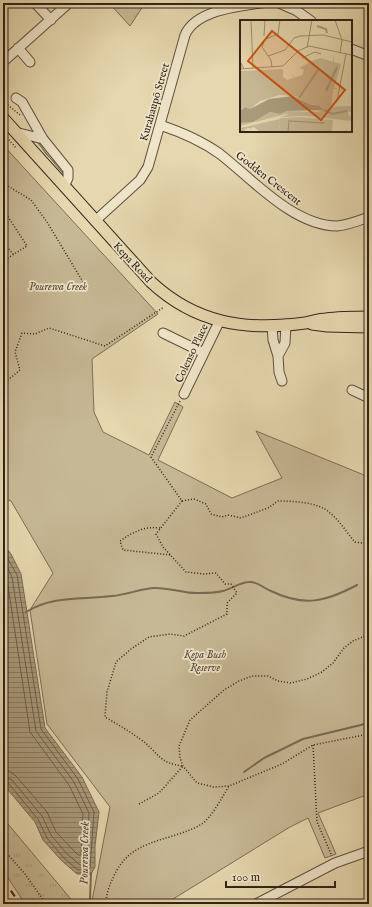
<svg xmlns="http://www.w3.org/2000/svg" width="372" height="907" viewBox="0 0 372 907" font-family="'IM FELL English',serif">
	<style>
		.grass { fill: url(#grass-tufts); stroke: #7c6e57 }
		.green { fill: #c7b895; stroke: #7c6e57 }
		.water { fill: url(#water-rules); stroke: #796a54 }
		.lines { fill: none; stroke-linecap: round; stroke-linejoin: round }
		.shore { stroke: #6e5e4a; stroke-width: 1 }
		.stream { stroke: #796a54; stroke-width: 2 }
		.minor-casing { stroke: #5f503e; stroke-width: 11 }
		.major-casing { stroke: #322319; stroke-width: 13 }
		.path { stroke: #322319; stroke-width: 1.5; stroke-dasharray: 1 2; stroke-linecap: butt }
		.minor { stroke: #efe5ca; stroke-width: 9 }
		.major { stroke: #e6d7ae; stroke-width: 11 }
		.rail { stroke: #322319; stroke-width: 2; stroke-dasharray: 7 7; stroke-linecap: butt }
		.labels { text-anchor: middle; stroke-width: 3.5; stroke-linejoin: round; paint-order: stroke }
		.street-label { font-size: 11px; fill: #322319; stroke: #efe5ca }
		.park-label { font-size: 11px; font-style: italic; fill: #574838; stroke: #efe5ca }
		.water-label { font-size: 12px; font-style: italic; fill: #564736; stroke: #efe5ca }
		.inset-river { fill: none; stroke: #a99a7b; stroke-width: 2 }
		.inset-road { fill: none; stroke: #9e8f72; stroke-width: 1 }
		.view { fill: #cd510e; fill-opacity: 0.15; stroke: #cd510e; stroke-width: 2 }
		.inset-edge { fill: none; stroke: #322319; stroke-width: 2 }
	</style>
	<defs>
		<pattern id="grass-tufts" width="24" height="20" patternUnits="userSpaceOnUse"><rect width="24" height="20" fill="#c7b895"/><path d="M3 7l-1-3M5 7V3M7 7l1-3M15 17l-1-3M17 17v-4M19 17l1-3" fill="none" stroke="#ab9e80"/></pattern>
		<pattern id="water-rules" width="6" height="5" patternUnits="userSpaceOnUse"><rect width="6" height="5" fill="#a99a7b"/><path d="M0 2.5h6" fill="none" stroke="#8a7d64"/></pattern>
	</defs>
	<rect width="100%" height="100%" fill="#e6d7ae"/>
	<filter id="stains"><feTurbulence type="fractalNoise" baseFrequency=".005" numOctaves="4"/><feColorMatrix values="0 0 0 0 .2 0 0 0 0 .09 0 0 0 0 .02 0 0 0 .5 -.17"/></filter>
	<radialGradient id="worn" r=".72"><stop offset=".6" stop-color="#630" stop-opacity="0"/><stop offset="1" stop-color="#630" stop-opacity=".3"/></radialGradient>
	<path class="grass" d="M109,3H145L130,26Z
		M37,142L41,144C43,156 58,163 66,172L64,175Z
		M3,818L75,904H25L3,870Z"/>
	<path class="green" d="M3,145L158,314L92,359L94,412L103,432L149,455L175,402L183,407L158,460L232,498L282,478L256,431L369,477V794L318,813L336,854L325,858L308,818L290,827L165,904H93L92,901L110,807L47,724L30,610L53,573L11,501L3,498Z"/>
	<path class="water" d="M3,544L11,554L21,574L45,728L82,777L99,812L95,846V867L91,874H77L61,860L43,840L35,822L3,784Z"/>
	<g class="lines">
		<path class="shore" d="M3,550L17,575L41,729L78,779L94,812L90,869L78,870L64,858L47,838L38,819L8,783L3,782
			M3,558L12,577L36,731L74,782L89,813L86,864L80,865L67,854L51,835L42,816L12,780L3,776
			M3,571L7,579L30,732L69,785L83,814L81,855H78L56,832L47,812L16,776L9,771L3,770"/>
		<path class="stream" d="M26,612C54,595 81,600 112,596C126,595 140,589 153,588C169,587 184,594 199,593C206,593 215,593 223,591C232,589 240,582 249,582C257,581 263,588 271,591C304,607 325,602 357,585
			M244,772L264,758L303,739L369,723
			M91,873L90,899L92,904"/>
		<g class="minor-casing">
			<path id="minor" d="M35,3L51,20
				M279,3L297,11L311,21
				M18,48L30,62
				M351,49L369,56
				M3,62L69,3
				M16,98L22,102L43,139L68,170V178L64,187
				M160,125C181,132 202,141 220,154C252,179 294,226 337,226C348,225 358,221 369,217
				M15,132L43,139
				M95,221L140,180L148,167L185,35C195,11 237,6 261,3
				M272,325L273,340L278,356L285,343L286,324
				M163,333L204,353
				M278,356L279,372L282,381
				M352,390L369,398
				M184,394L219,322
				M256,904L335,863L369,851"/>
		</g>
		<g class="major-casing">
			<path id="major" d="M3,118L151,282C196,324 246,331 305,323C312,322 319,319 326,319C340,317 355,317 369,317
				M312,324L327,326L369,327"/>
		</g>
		<path class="path" d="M3,101L20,115
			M3,133L16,148
			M3,183L31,200L47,222L83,282
			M3,209L27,246L3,261
			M3,242L13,254
			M3,384L20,370L15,352L22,333L35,334L49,328L105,346L164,307
			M180,401L151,457L182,501L194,499L206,504L211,514L222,517L228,515L241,518L268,508L278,501C293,501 319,502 330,513C340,521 347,533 355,542L369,544
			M182,501L156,534L163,547L186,572L204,574L216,573L225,584H231L237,593L227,603V614L184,636L170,634L149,637L131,649L116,662L107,692L105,717C117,724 129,731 140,739C159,752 157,763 183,766
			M160,528C144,526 133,532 120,541L123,550L171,555
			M369,640L365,636L353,641L344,648L333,663L322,672L307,679L291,683L278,681L268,676H252L239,681L224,690L190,720L179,746L180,758L183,766L197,783L214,787L229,786L282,764L313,745L369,734
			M313,745L317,822L332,856
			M139,804L159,793L183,766
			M3,849L25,874L46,904
			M106,904C106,895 109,886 113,878C130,837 169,843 202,824C211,818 223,796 229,786"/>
		<use href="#minor" class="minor"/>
		<use href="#major" class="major"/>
		<path class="rail" d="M3,879L20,904"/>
	</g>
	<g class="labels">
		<g class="street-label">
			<text transform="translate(154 102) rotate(-74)" y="4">Kurahaupō Street</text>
			<text transform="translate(269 178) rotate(38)" y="4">Godden Crescent</text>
			<text transform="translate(133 262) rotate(47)" y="4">Kepa Road</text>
			<text transform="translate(191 353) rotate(-65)" y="4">Colenso Place</text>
		</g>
		<g class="park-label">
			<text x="58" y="290">Pourewa Creek</text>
			<text x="205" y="658">Kepa Bush<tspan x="205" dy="13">Reserve</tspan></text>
		</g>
		<g class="water-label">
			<text transform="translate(84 853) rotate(-89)" y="4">Pourewa Creek</text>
		</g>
	</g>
	<g transform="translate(240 20)">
		<rect width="112" height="112" fill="#e6d7ae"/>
		<path d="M53,93L111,96L112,101L66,96L40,97Z" fill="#c7b895"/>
		<path d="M74,41L94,68L98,69H93L91,87L112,86V93L108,91L109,96L112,97L46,94L0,106V103L13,102L30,92L40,94L47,91L78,92L84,89L55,76L39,75L47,60L63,55L64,50L60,48Z" fill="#c7b895"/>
		<path d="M60,97L93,100L92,112H39L40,98Z" fill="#c7b895"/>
		<path d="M94,33V42L101,44L94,68L98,69H93L91,87L112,86V90L91,93L80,84H69L59,78L57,74L49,72L20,81L10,89L4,87L0,91V51L43,49V57L49,61L54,58L51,53L55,58L63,55L64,49L59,48L74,40L81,38L93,42ZM40,99L39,112H20L14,107L11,108V111L10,108L5,109V112H0V108Z" fill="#c7b895"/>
		<path d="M53,76L69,84L79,86L84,90L47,91L40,94L30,92L13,102L0,103V91L5,87L10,89L29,79Z" fill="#a99a7b"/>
		<path class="inset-river" d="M77,6L86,9L87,13M86,71L97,47M59,78L78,50M84,90L92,94L107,91"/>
		<path class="inset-road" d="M11,0L13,48M95,0L102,20L100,33M24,16L25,0M25,19L22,27L31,40L32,47M26,19L38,14L40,0M67,28L72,0M28,36L45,30L54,18L60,16L83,15L112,22M62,38L75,32L81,34M0,49L43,46L58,31L69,26L112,35M1,49V43L4,49M97,81L106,34M49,101L85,103M48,112L49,100"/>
		<path class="view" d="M32,11L105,70L81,100L8,41Z"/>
		<rect width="112" height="112" class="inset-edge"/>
	</g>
	<rect width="372" height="907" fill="none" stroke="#e6d7ae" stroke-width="16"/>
	<rect x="4" y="4" width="364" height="899" fill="none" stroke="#322319" stroke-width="2"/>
	<rect x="8" y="8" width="356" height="891" fill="none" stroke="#322319"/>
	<path d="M226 881v6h109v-6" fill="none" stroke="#322319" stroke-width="2"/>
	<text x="232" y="881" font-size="12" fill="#322319" stroke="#efe5ca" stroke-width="3" paint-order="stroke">100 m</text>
	<rect width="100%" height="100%" filter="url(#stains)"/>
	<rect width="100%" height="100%" fill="url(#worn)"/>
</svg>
